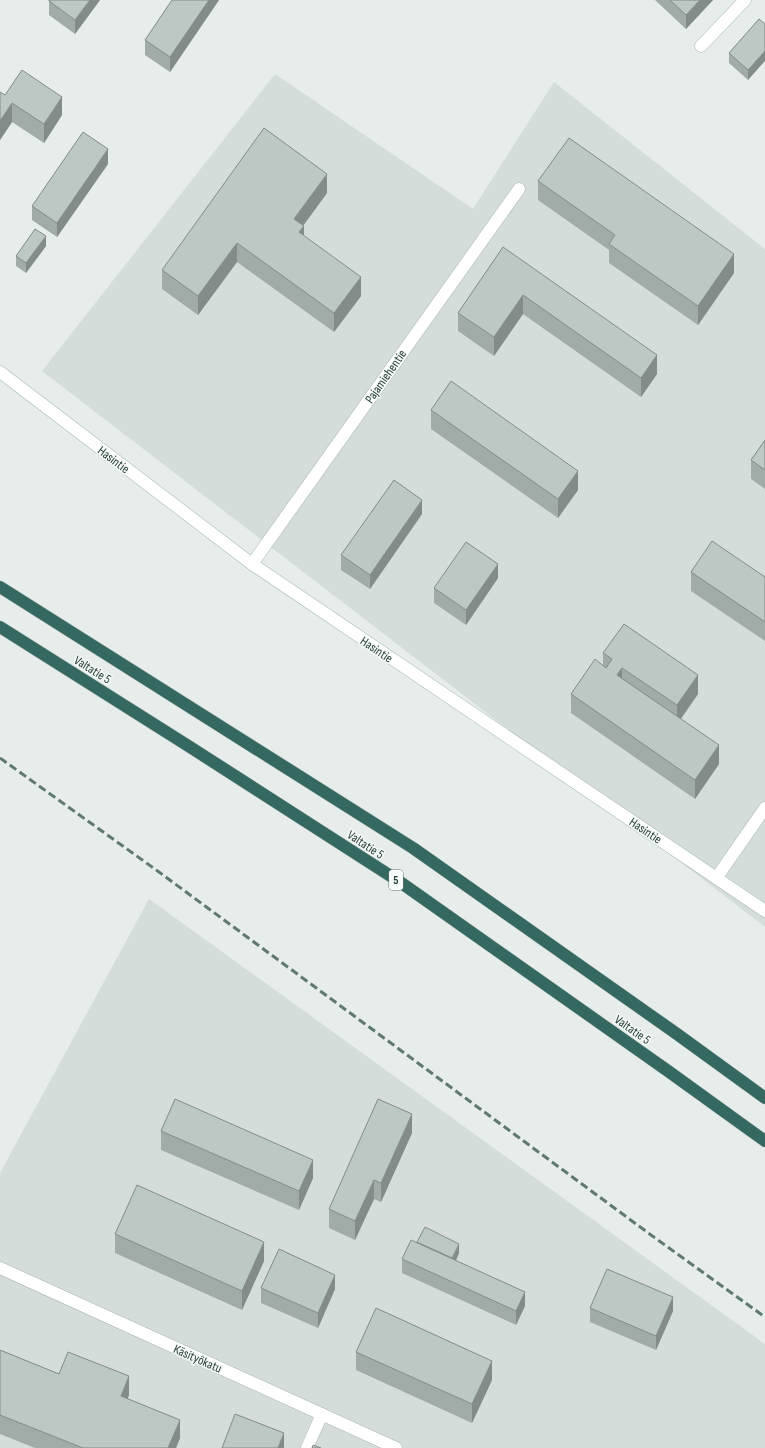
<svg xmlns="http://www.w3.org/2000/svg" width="765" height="1448" viewBox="0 0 765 1448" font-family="'Sofia Sans Condensed',sans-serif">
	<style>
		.built { fill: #d4ddd9 }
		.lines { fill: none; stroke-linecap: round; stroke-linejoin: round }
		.street-casing { stroke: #a9b5b1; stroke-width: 13 }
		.secondary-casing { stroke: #a5b8b2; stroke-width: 13 }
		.highway-casing { stroke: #c2c9c8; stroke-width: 13 }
		.street { stroke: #fff; stroke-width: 12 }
		.secondary { stroke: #fff; stroke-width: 12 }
		.highway { stroke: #346860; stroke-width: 12 }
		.rail { stroke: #617974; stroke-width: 3; stroke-dasharray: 8 4; stroke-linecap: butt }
		.wall { fill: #a1aca9 }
		.shaded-wall { fill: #838c89 }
		.building { fill: #bbc8c4; stroke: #838c89 }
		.labels { text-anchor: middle; stroke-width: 3; stroke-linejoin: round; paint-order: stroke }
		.shield { fill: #f6faf8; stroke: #647672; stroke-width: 1 }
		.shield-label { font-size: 12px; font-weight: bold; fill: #263e39 }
		.street-label { font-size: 13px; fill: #263e39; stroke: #f6faf8 }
	</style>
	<rect width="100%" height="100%" fill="#e6edea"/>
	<path class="built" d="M275,74L473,209L554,82L765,249V927L42,371Z
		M149,899L765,1344V1448H0V1173Z"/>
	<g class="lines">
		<g class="street-casing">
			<path id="street" d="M701,46L745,0
				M252,564L519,189
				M717,877L765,808
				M0,1268L396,1448
				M307,1448L322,1414"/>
		</g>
		<g class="secondary-casing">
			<path id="secondary" d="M0,372L252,564L765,911"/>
		</g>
		<g class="highway-casing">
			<path id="highway" d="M0,587L413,848L677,1034L765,1098
				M0,627L190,747L400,882L668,1071L765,1141"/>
		</g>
		<use href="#street" class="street"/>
		<use href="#secondary" class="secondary"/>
		<use href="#highway" class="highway"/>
		<path class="rail" d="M0,758L159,872L651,1235L765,1317"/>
	</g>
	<path class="wall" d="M100,0L75,34L49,15V1Z
		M172,0H219L170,72L145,55V40Z
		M655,0H713L686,29Z
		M759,19L748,80L729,63V53Z
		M0,92L5,95L62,115L44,143L12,122L0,140Z
		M108,164L57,237L32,220V206Z
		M538,181L734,273L698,325L609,263V250L538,200Z
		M327,193L303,226L304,236L361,296L334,332L237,262L198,315L162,289V270Z
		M46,246L26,273L16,266V256Z
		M503,247L657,374L641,397L523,314L494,356L458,331V313Z
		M431,410L578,490L558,518L431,429Z
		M765,440V489L751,479V460Z
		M422,514L370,589L341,570V555Z
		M691,572L765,577V641L691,591Z
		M498,578L466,625L434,603V588Z
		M603,653L698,694L681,719L719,764L695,799L571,713V694L603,665Z
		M161,1131L313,1178L299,1210L161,1150Z
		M412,1133L381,1202L374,1199L355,1240L329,1228V1209Z
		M115,1234L264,1261L242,1310L115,1253Z
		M417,1242L459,1253L456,1260L525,1306L516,1325L402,1273V1259Z
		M261,1288L335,1289L318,1328L261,1303Z
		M590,1308L673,1311L656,1350L590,1322Z
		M0,1350L59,1374L129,1395L127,1399L180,1438L176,1448H35L0,1434Z
		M356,1352L492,1380L472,1423L356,1370Z"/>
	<path class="shaded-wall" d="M90,0H100L75,34V20Z
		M209,0H219L170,72V57Z
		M700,0H713L686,29V15Z
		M765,51V61L748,80V70Z
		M62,97V115L44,143V124Z
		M12,103V122L0,140V121Z
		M108,149V164L57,237V223Z
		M327,174V193L294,238V219Z
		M304,226V245L299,232Z
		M46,236V246L26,273V263Z
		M237,243V262L198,315V296Z
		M734,254V273L698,325V306Z
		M361,277V296L334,332V313Z
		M523,295V314L494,356V337Z
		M657,355V374L641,397V378Z
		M578,471V490L558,518V499Z
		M422,500V514L370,589V575Z
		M498,564V578L466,625V610Z
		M622,668V687L617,675Z
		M698,675V694L677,724V705Z
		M719,745V764L695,799V780Z
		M412,1114V1133L381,1202V1183Z
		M313,1160V1178L299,1210V1191Z
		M374,1180V1199L355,1240V1221Z
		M264,1242V1261L242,1310V1291Z
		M459,1244V1253L452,1270V1260Z
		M335,1275V1289L318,1328V1313Z
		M525,1292V1306L516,1325V1311Z
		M673,1297V1311L656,1350V1336Z
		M492,1361V1380L472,1423V1404Z
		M129,1376V1395L121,1415V1396Z
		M180,1420V1438L176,1448H168Z
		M284,1433V1448H278Z"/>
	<path class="building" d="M49,0H90L75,20L49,1Z
		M172,0H209L170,57L145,40Z
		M670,0H700L686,15Z
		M759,19L765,24V51L748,70L729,53Z
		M22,70L62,97L44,124L12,103L0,121V92L5,95Z
		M264,128L327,174L294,219L304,226L299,232L361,277L334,313L237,243L198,296L162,270Z
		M83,132L108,149L57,223L32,206Z
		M569,138L734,254L698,306L609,244L615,235L538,181Z
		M35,229L46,236L26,263L16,256Z
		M503,247L657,355L641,378L523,295L494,337L458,313Z
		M451,381L578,471L558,499L431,410Z
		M765,440V470L751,460Z
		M394,480L422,500L370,575L341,555Z
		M712,541L765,577V622L691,572Z
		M466,542L498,564L466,610L434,588Z
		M624,624L698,675L677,705L622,668L617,675L719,745L695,780L571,694L595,659L606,668L612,659L603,653Z
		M175,1099L313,1160L299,1191L161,1131Z
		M378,1099L412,1114L381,1183L374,1180L355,1221L329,1209Z
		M137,1185L264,1242L242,1291L115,1234Z
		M425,1227L459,1244L452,1258L417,1242Z
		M411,1240L525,1292L516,1311L402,1259Z
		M279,1249L335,1275L318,1313L261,1288Z
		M607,1269L673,1297L656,1336L590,1308Z
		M376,1308L492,1361L472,1404L356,1352Z
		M0,1350L59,1374L68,1352L129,1376L121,1396L180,1420L168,1448H83L0,1415Z
		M235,1414L284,1433L278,1448H222Z
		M313,1445L321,1448H312Z"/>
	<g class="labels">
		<rect class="shield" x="389" y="870" width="14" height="20" rx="3"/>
		<g class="shield-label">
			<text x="396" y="884">5</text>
		</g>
		<g class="street-label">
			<text transform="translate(385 376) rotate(-55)" y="5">Pajamiehentie</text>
			<text transform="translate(114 459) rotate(37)" y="5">Hasintie</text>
			<text transform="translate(377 649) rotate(34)" y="5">Hasintie</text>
			<text transform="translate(93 669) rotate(32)" y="5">Valtatie 5</text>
			<text transform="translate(646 830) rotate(34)" y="5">Hasintie</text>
			<text transform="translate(366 844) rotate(33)" y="5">Valtatie 5</text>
			<text transform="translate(633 1029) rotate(35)" y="5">Valtatie 5</text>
			<text transform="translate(198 1358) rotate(24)" y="5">Käsityökatu</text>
		</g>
	</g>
</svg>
